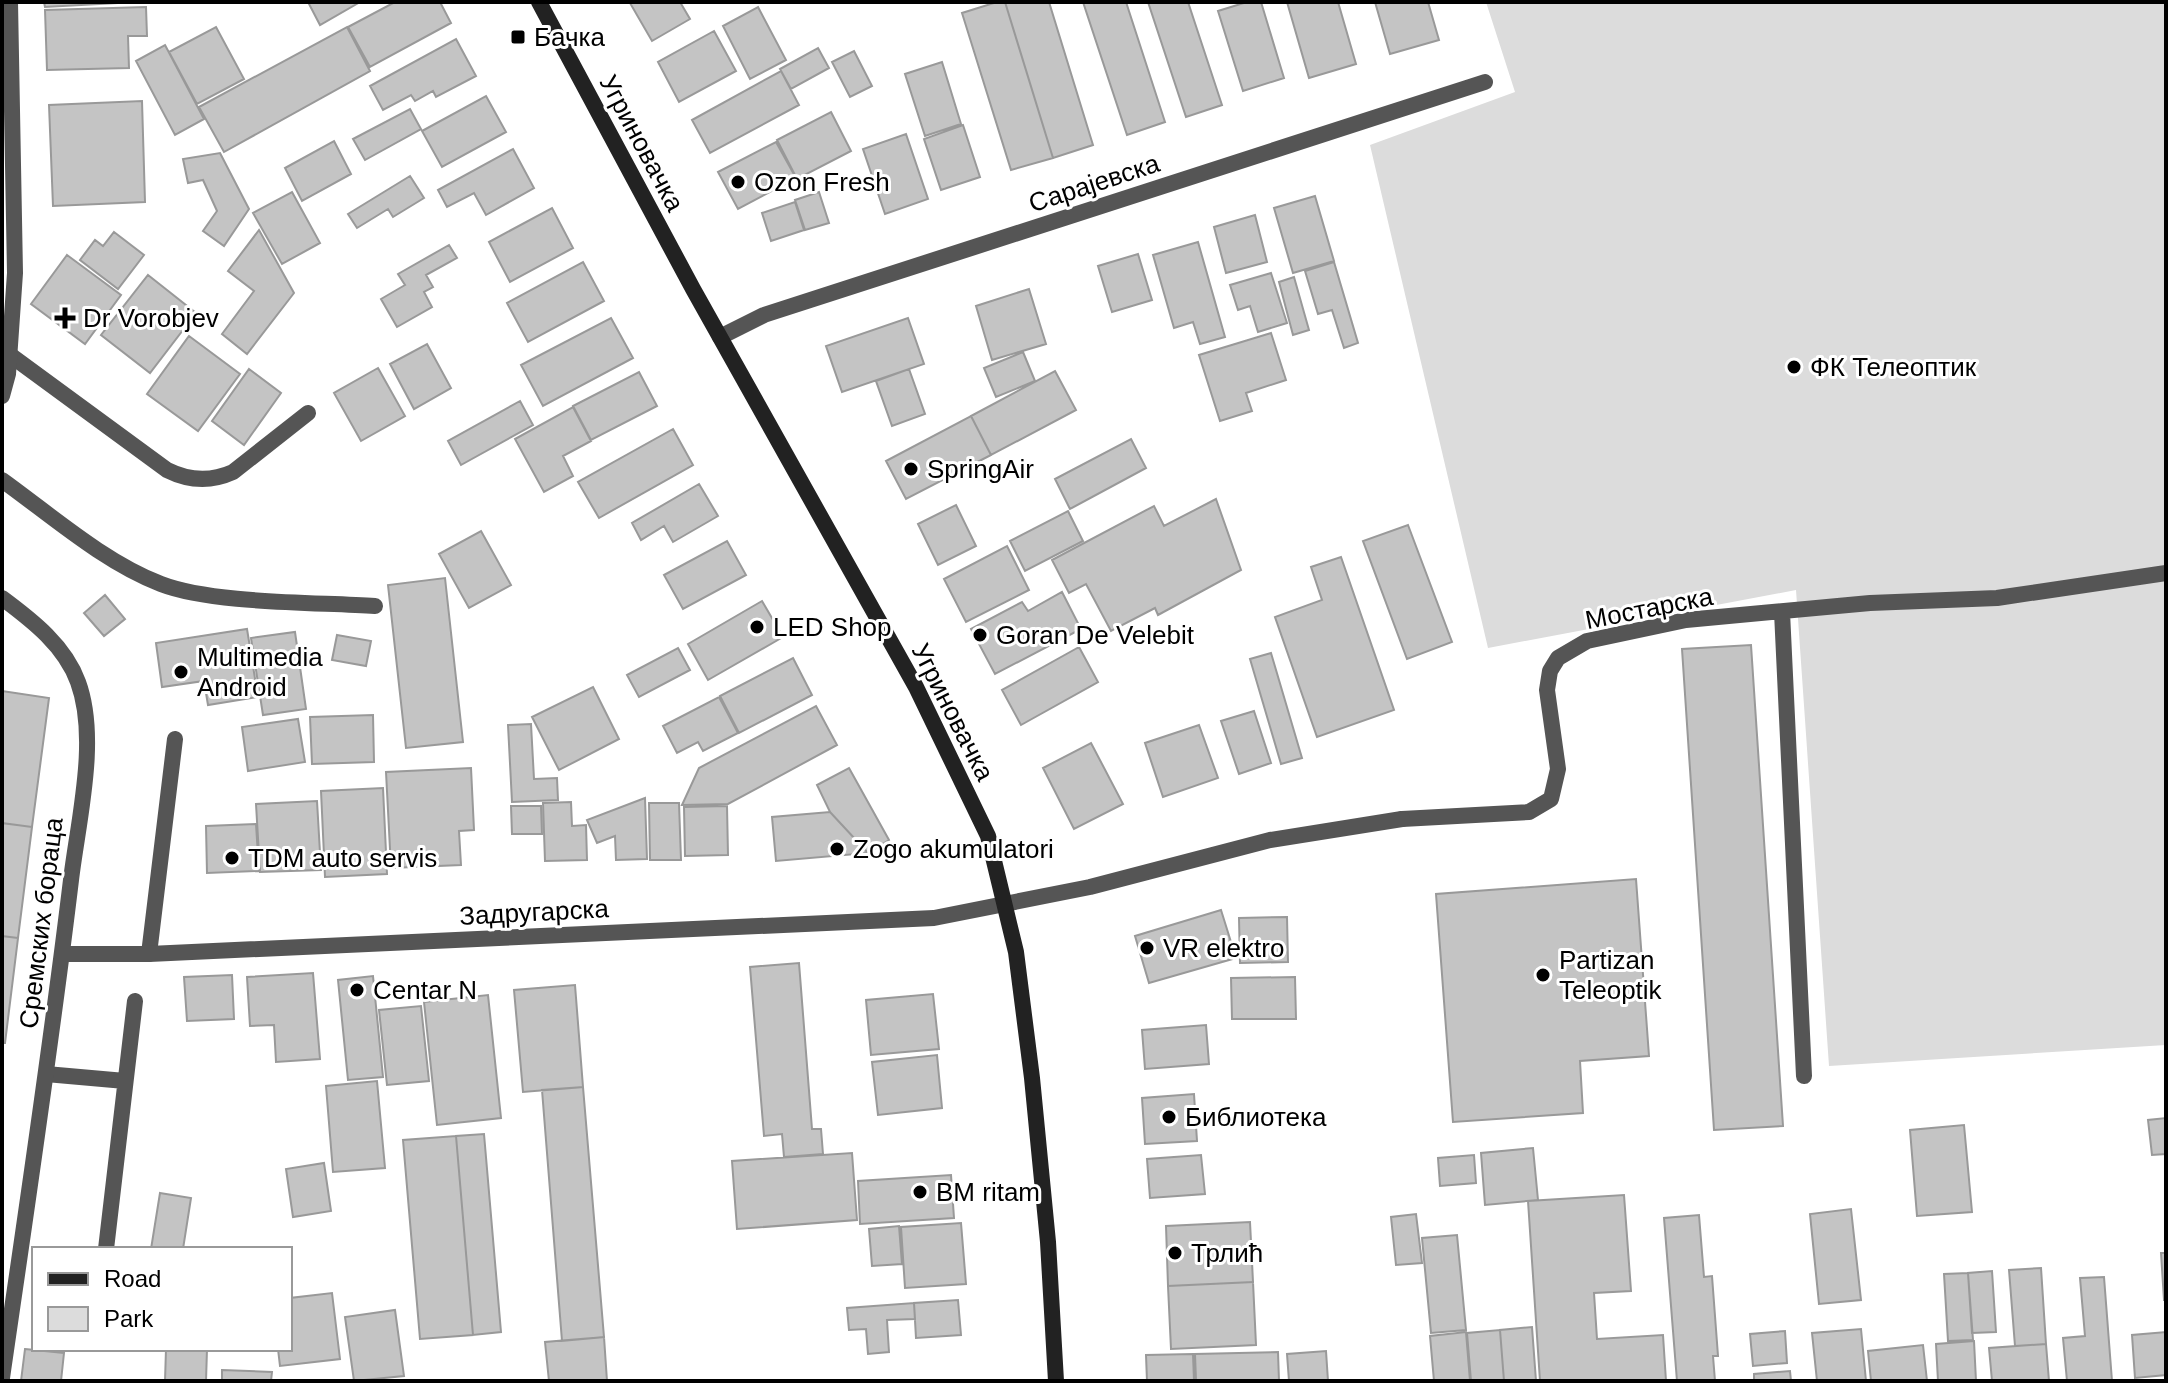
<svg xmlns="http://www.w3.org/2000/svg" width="2168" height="1383" viewBox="0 0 2168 1383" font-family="Helvetica,sans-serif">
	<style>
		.green { fill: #dcdcdc }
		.building { fill: #c4c4c4; stroke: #999; stroke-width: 2 }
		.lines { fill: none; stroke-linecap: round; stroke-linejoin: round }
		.lane { stroke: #555; stroke-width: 16 }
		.street { stroke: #555; stroke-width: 16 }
		.secondary { stroke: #222; stroke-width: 16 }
		.poi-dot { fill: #000; stroke: #fff; stroke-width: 3 }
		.labels { text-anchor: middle; stroke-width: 6; stroke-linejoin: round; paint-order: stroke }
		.poi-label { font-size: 26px; fill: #000; stroke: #fff; text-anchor: start }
		.street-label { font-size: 26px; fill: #000; stroke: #fff }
	</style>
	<rect width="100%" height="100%" fill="#fff"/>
	<path class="green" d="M1486,2H2166V1045L1829,1066L1796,590L1488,648L1370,145L1515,92Z"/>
	<path class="building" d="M44,2H117V3L45,7Z
		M308,2H360L320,25Z
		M395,2H440L451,23L370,67L348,27Z
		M680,2L690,19L652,41L630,3Z
		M997,2H1005L1053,158L1011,170L962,13Z
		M1005,2H1049L1093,145L1053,158Z
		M1083,2H1126L1165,122L1127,135Z
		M1148,2H1188L1222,105L1186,117Z
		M1247,2H1261L1284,78L1243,91L1218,11Z
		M1287,2H1338L1356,64L1309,78Z
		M1375,2H1428L1439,40L1390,54Z
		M146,7L147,36H128L129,68L47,70L45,10Z
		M758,7L786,60L750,79L723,26Z
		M216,27L244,79L197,104L169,52Z
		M347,27L370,71L224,152L199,107Z
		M714,31L736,71L679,102L658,62Z
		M456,39L476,76L436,97L433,91L415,101L411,95L383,110L370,86Z
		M165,45L204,119L175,135L136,61Z
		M818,48L829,68L791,89L780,69Z
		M854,51L872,86L850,97L832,62Z
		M942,62L961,124L925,136L905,74Z
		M781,71L799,105L710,153L692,120Z
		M486,96L506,132L442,167L422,131Z
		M142,101L145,202L53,206L49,105Z
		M410,109L421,129L365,160L353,139Z
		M831,112L851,151L797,179L777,140Z
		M963,125L980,177L941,190L924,139Z
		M906,134L928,199L885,214L863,149Z
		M334,141L351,174L302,201L285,168Z
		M776,142L796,178L738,209L718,172Z
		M513,149L534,188L486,215L474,193L447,207L438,190Z
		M220,153L249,209L224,246L203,231L217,211L203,180L188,183L183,159Z
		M410,176L424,198L393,217L388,209L357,228L348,214Z
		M292,192L320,243L282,264L253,213Z
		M819,192L829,223L805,230L795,200Z
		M1315,196L1334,261L1293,273L1274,208Z
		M795,202L804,230L771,241L762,213Z
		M552,208L573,248L510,282L489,242Z
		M1255,215L1267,262L1226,273L1214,227Z
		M259,230L294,293L247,354L222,334L254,291L228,271Z
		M114,232L144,255L118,289L80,260L95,240L103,246Z
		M1198,242L1225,337L1200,344L1193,322L1174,328L1153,255Z
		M449,245L457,258L426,275L433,287L424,292L432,307L397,327L381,299L405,285L398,274Z
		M1138,254L1152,300L1112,312L1098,266Z
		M67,255L121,295L85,344L31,304Z
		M583,262L604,301L528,342L507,303Z
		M1334,262L1358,343L1344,348L1332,310L1318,314L1305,271Z
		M1271,273L1287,323L1258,332L1250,306L1238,310L1230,285Z
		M148,275L196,313L150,373L101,335Z
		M1294,277L1309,330L1293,335L1279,282Z
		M1029,289L1046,344L992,360L976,306Z
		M611,318L633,358L543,406L521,365Z
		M908,318L924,364L842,392L826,346Z
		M1271,333L1286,380L1246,393L1252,411L1220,421L1199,355Z
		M189,336L240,374L198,431L147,394Z
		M427,344L451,388L414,409L390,364Z
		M1023,352L1035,381L996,397L984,368Z
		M378,368L405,416L361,441L334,393Z
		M249,369L281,393L244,445L212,421Z
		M909,369L925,414L892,426L876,381Z
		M1055,371L1076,410L991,455L971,416Z
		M639,372L657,406L591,440L573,406Z
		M520,401L533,425L461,465L448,441Z
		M573,407L591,441L563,456L573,476L544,492L515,439Z
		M971,416L991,455L906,499L886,461Z
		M673,429L693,465L599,518L578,482Z
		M1131,439L1146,468L1070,509L1055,479Z
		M699,484L718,516L673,542L664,526L641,540L632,523Z
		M1216,499L1241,570L1158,615L1155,608L1111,631L1086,584L1069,593L1052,560L1154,506L1164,526Z
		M956,505L976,546L938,565L918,524Z
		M1068,511L1083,541L1025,571L1010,541Z
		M1408,525L1452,642L1407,659L1363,541Z
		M481,531L511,585L469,608L439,554Z
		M727,541L746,575L683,609L664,575Z
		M1007,546L1029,590L966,622L944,579Z
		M1341,557L1394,710L1317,737L1275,617L1322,600L1311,567Z
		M445,578L463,742L406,748L388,585Z
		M1062,592L1081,629L995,674L971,629L1022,602L1028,611Z
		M105,595L125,619L104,636L84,613Z
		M762,601L783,637L708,680L688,644Z
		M247,629L258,697L208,705L204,681L162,687L156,643Z
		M295,632L306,709L263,715L251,638Z
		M337,635L371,641L366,666L332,660Z
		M1751,645L1783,1126L1714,1130L1682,649Z
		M1079,647L1098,682L1021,725L1002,690Z
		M678,648L690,670L639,697L627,675Z
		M1271,653L1302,758L1281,764L1250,659Z
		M793,658L812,695L739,733L720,696Z
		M593,687L619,739L559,770L532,717Z
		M2,691L49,698L32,827L2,823Z
		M719,697L738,733L703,751L698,742L677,753L663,726Z
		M816,706L837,745L728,804L682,805L699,768Z
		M1254,711L1271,763L1239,774L1221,721Z
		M373,715L374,762L312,764L310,717Z
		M298,719L305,762L248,771L242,727Z
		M531,724L534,779L557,778L558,800L512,802L508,725Z
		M1199,725L1218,778L1163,797L1145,743Z
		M1091,743L1123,804L1074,829L1043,768Z
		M471,768L474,830L459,831L461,865L391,868L386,772Z
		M849,768L889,840L868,853L830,812L817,785Z
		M383,788L387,874L325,877L321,791Z
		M645,798L647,859L616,860L615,836L597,843L587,820Z
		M317,801L321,870L260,872L256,804Z
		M571,802L572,826L586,825L587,860L545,861L543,803Z
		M649,803H679L681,860H650Z
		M511,806H541L542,834H512Z
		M727,806L728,855L685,856L684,807Z
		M830,812L868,853L776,861L772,817Z
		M2,823L32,827L18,938L2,936Z
		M256,824L259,871L207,873L206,826Z
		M1636,879L1649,1056L1580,1061L1583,1113L1453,1122L1436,894Z
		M1221,910L1236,958L1149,983L1135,936Z
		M1287,917L1288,962L1240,963L1239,918Z
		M2,936L18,938L5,1043H2Z
		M799,963L812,1129H821L823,1154L784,1157L782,1134L764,1136L750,967Z
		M313,973L320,1059L276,1062L274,1025L250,1026L247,977Z
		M232,975L234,1019L187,1021L184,977Z
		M373,976L383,1077L348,1080L338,980Z
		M1295,977L1296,1019H1232L1231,978Z
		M575,985L583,1087L523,1092L514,990Z
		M933,994L939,1049L871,1055L866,1000Z
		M488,995L501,1118L437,1125L424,1002Z
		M421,1006L429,1081L387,1085L379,1010Z
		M1206,1025L1209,1064L1145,1069L1142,1030Z
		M937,1055L942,1108L878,1115L872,1062Z
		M377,1081L385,1168L333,1172L326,1086Z
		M583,1087L604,1337L562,1341L542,1090Z
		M1194,1094L1197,1141L1145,1144L1142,1098Z
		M2166,1118V1154L2152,1155L2148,1120Z
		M1964,1125L1972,1212L1917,1216L1910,1130Z
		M484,1134L501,1332L473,1335L456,1136Z
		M456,1136L473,1335L420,1339L403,1140Z
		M1533,1148L1538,1200L1485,1205L1481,1153Z
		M852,1153L857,1220L737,1229L732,1161Z
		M1201,1155L1205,1194L1150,1198L1147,1159Z
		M1474,1155L1476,1183L1440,1186L1438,1158Z
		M324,1163L331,1211L293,1217L286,1169Z
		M951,1175L954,1218L860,1224L858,1181Z
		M160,1193L191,1198L183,1249H151Z
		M1624,1195L1631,1291L1594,1293L1597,1339L1663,1335L1666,1381H1540L1528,1201Z
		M1851,1209L1861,1300L1819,1304L1810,1214Z
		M1416,1214L1422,1263L1396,1265L1391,1217Z
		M1699,1215L1704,1277L1712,1276L1718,1356H1713L1715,1381H1677L1664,1218Z
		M1250,1222L1253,1282L1168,1286L1166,1226Z
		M961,1223L966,1284L905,1288L901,1227Z
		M899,1226L902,1264L872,1266L869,1229Z
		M1457,1235L1466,1330L1431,1333L1422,1238Z
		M2161,1253H2166V1300H2164Z
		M2041,1268L2046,1344L2015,1346L2009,1270Z
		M1992,1271L1996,1332L1972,1333L1968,1273Z
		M1968,1273L1973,1340L1948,1341L1944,1274Z
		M2104,1277L2112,1381H2067L2063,1338L2085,1336L2080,1278Z
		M1253,1282L1256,1345L1171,1349L1168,1286Z
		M332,1293L340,1359L280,1366L278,1349H290V1298Z
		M958,1300L961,1335L916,1338L914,1303Z
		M914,1303L915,1319L887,1320L889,1352L868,1354L866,1329L849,1330L847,1308Z
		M395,1310L404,1376L354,1381L345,1317Z
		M1532,1327L1536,1381H1504L1500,1330Z
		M1861,1329L1866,1381H1817L1812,1333Z
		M1500,1330L1504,1381H1471L1467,1333Z
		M1785,1331L1787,1363L1753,1366L1750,1334Z
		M1466,1332L1470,1381H1434L1430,1336Z
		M2166,1332V1375L2135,1378L2132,1335Z
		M604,1337L607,1381H549L545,1342Z
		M1974,1341L1976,1381H1938L1936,1344Z
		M2046,1344L2049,1381H1992L1989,1348Z
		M1923,1345L1927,1381H1871L1868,1351Z
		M25,1349L64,1353L61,1381H21Z
		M166,1349H207L206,1381H165Z
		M1326,1351L1328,1381H1289L1287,1354Z
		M1278,1352L1279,1381H1196L1195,1354Z
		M1193,1354L1194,1381H1147L1146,1355Z
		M222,1370L272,1372L271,1381H222Z
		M1790,1371L1791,1381H1754V1374Z"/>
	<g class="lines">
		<path class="lane" d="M2,349L167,470C189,481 211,482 233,472L308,413
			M2,480C52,516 104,562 161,584C213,604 316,602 375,606
			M1782,612L1804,1076
			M1402,819L1529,812L1551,799L1558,769L1547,690L1550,671L1558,658L1587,641L1686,620L1870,603L1997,598L2166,573
			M149,954L175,739
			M46,1074L125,1081
			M106,1249L135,1001"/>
		<path class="street" d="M720,337L764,315L1485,82
			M2,396L8,374L15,273L10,2
			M2,598C33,621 65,646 78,682C99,739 78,821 71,880C51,1047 26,1212 2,1378
			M62,954H149L934,918L1090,887L1270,840L1402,819"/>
		<path class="secondary" d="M539,2L693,289L916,687L988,836L1016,952L1032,1078L1048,1242L1056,1381"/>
	</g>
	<g class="poi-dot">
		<rect x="510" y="29" width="16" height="16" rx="4"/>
		<circle cx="738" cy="182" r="8"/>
		<path d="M61 306h8v8h8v8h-8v8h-8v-8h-8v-8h8z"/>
		<circle cx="1794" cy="367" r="8"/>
		<circle cx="911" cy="469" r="8"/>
		<circle cx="757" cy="627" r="8"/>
		<circle cx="980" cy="635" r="8"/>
		<circle cx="181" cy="672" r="8"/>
		<circle cx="837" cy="849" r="8"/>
		<circle cx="232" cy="858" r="8"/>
		<circle cx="1147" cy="948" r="8"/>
		<circle cx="1543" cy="975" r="8"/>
		<circle cx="357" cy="990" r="8"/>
		<circle cx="1169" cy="1117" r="8"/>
		<circle cx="920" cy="1192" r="8"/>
		<circle cx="1175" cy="1253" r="8"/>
	</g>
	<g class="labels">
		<g class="poi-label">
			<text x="534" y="46">Бачка</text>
			<text x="754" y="191">Ozon Fresh</text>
			<text x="83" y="327">Dr Vorobjev</text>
			<text x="1810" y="376">ФК Телеоптик</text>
			<text x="927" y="478">SpringAir</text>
			<text x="773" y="636">LED Shop</text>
			<text x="996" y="644">Goran De Velebit</text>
			<text x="197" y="666">Multimedia<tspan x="197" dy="30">Android</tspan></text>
			<text x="853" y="858">Zogo akumulatori</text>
			<text x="248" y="867">TDM auto servis</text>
			<text x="1163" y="957">VR elektro</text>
			<text x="1559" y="969">Partizan<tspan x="1559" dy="30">Teleoptik</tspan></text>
			<text x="373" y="999">Centar N</text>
			<text x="1185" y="1126">Библиотека</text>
			<text x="936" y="1201">BM ritam</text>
			<text x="1191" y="1262">Трлић</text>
		</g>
		<g class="street-label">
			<text transform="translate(642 143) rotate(62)" y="9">Угриновачка</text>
			<text transform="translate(1094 183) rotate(-18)" y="9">Сарајевска</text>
			<text transform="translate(1649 608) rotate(-11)" y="9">Мостарска</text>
			<text transform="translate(953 712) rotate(63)" y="9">Угриновачка</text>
			<text transform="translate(534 912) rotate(-3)" y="9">Задругарска</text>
			<text transform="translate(41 923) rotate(-83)" y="9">Сремских бораца</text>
		</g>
	</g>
	<rect width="2168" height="1383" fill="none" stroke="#000000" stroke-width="8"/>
	<rect x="32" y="1247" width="260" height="104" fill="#ffffff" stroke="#999999" stroke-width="2"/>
	<rect x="48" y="1273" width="40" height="12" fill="#222222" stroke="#999999" stroke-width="2"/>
	<text x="104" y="1287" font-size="24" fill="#000000">Road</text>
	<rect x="48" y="1307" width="40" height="24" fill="#dcdcdc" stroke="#999999" stroke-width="2"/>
	<text x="104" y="1327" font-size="24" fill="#000000">Park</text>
</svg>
